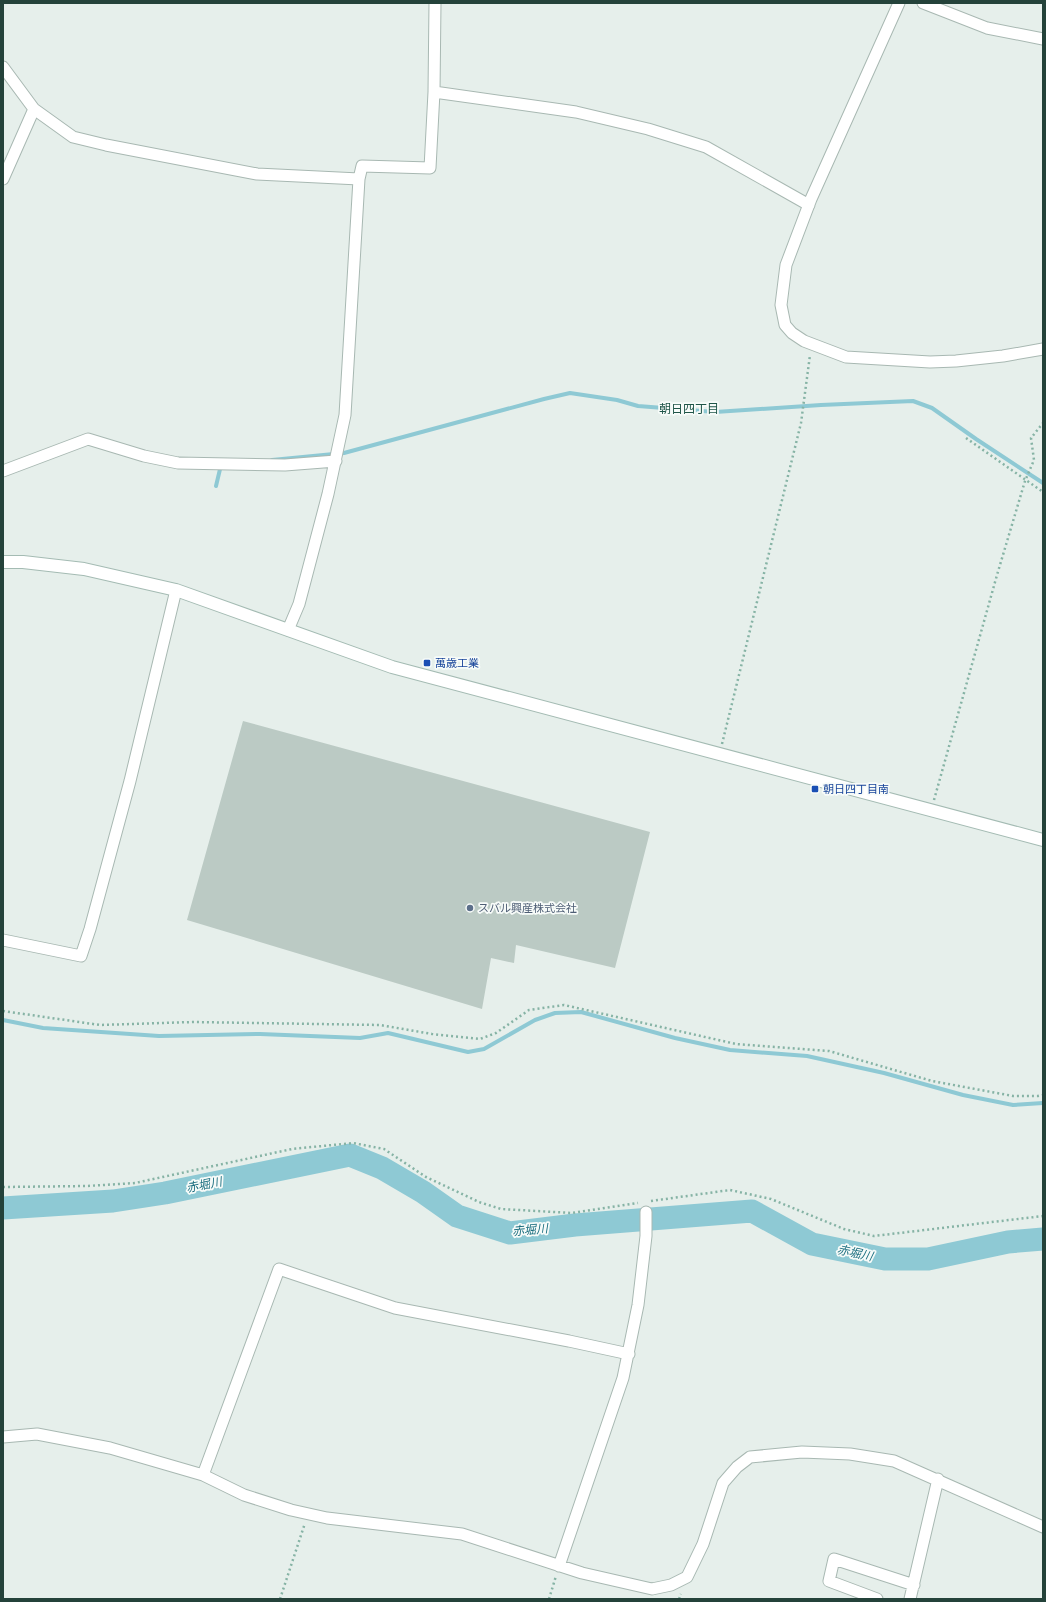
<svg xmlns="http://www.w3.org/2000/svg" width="1046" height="1602" viewBox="0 0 1046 1602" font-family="'Nunito Sans','Noto Sans JP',sans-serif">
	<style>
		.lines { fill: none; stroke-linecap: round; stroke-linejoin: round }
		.stream { stroke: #8ec9d4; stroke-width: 4 }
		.river { stroke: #8ec9d4; stroke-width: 23 }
		.building { fill: #bbcac4 }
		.street-casing { stroke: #a8b8b2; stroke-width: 13 }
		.secondary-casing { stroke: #a4bbb3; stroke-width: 14 }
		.path { stroke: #86b3a5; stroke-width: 2.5; stroke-dasharray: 2 3; stroke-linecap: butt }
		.street { stroke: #fff; stroke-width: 11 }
		.secondary { stroke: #fff; stroke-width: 12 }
		.transit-dot { fill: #1a4fb4; stroke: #f7fbf9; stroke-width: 1.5 }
		.service-dot { fill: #5c6f8a; stroke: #f7fbf9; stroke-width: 1.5 }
		.labels { text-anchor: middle; stroke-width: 3.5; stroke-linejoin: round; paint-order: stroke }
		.transit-label { font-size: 11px; fill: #164399; stroke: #f7fbf9; text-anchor: start }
		.service-label { font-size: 11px; fill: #4e5e75; stroke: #f7fbf9; text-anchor: start }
		.neighbourhood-label { font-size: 12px; fill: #1f5548; stroke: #f7fbf9 }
		.water-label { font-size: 12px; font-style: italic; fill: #1c6f80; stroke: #f7fbf9 }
	</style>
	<rect width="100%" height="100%" fill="#e6efeb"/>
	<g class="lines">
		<path class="stream" d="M272,460L344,453L544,399L570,393L617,400L638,406L715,412L821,405L913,401L932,408L976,439L1043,483
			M216,486L221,465
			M3,1020L43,1028L159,1036L260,1034L360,1038L388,1033L468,1052L484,1049L535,1020L555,1013L581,1012L675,1038L730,1050L807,1056L884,1073L963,1095L1013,1105L1043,1103"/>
		<path class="river" d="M3,1208L113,1201L165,1193L350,1155L382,1168L423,1192L457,1216L510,1233L575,1225L752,1211L812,1244L885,1259H928L1008,1242L1043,1239"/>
	</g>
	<path class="building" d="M243,721L650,832L615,968L516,945L514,963L491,958L482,1009L187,920Z"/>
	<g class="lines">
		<g class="street-casing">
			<path id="street" d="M899,3L811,199L786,265L781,305L785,325L792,333L804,341L846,357L930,362L956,361L1003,356L1043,349
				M923,3L987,28L1043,39
				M3,67L34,109L73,137L106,145L257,174L359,179
				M434,92L576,112L648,129L706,147L809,205
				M3,179L34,109
				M3,471L88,439L144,456L178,463L285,465L336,461
				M288,630L299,604L328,494L345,415L359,179L362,166L430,168L434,92L435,3
				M3,940L81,956L90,929L130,781L176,590
				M3,1437L37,1434L110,1448L203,1475L244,1495L291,1510L327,1518L462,1534L582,1573L652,1589L671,1585L687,1577L703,1544L723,1483L737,1467L750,1457L802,1452L850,1454L894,1461L1043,1527
				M203,1475L279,1269L395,1308L569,1341L629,1354
				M559,1566L623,1378L638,1305L646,1236V1212
				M877,1599L829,1581L834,1559L914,1585
				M910,1599L938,1479"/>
		</g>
		<g class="secondary-casing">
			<path id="secondary" d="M3,562H23L84,569L176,590L392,667L1043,840"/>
		</g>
		<path class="path" d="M966,438L1043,492
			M722,744L801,423L810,355
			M934,800L997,575L1025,481L1034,460L1031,438L1043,423
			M3,1011L100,1025L193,1022L380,1025L432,1034L480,1039L496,1033L529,1010L564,1005L736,1044L829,1051L932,1081L1013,1096H1038L1043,1095
			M3,1187L87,1186L135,1183L292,1149L353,1143L384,1149L426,1177L479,1202L501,1209L572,1213L638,1203
			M651,1201L730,1190L771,1199L844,1229L874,1236L1043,1216
			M280,1599L305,1523
			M549,1599L556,1576
			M679,1599L681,1594"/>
		<use href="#street" class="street"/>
		<use href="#secondary" class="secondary"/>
	</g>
	<g class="transit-dot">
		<rect x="423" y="659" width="8" height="8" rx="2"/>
		<rect x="811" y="785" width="8" height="8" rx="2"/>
	</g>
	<circle class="service-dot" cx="470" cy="908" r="4"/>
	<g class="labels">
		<g class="transit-label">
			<text x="435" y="667">萬歳工業</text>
			<text x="823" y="793">朝日四丁目南</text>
		</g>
		<g class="service-label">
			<text x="478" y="912">スバル興産株式会社</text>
		</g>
		<g class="neighbourhood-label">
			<text x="689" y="413">朝日四丁目</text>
		</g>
		<g class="water-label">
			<text transform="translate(204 1185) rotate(-11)" y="4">赤堀川</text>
			<text transform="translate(530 1230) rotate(-5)" y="4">赤堀川</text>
			<text transform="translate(855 1253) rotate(12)" y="4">赤堀川</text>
		</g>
	</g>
	<rect width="1046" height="1602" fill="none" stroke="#24423a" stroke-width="8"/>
</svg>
